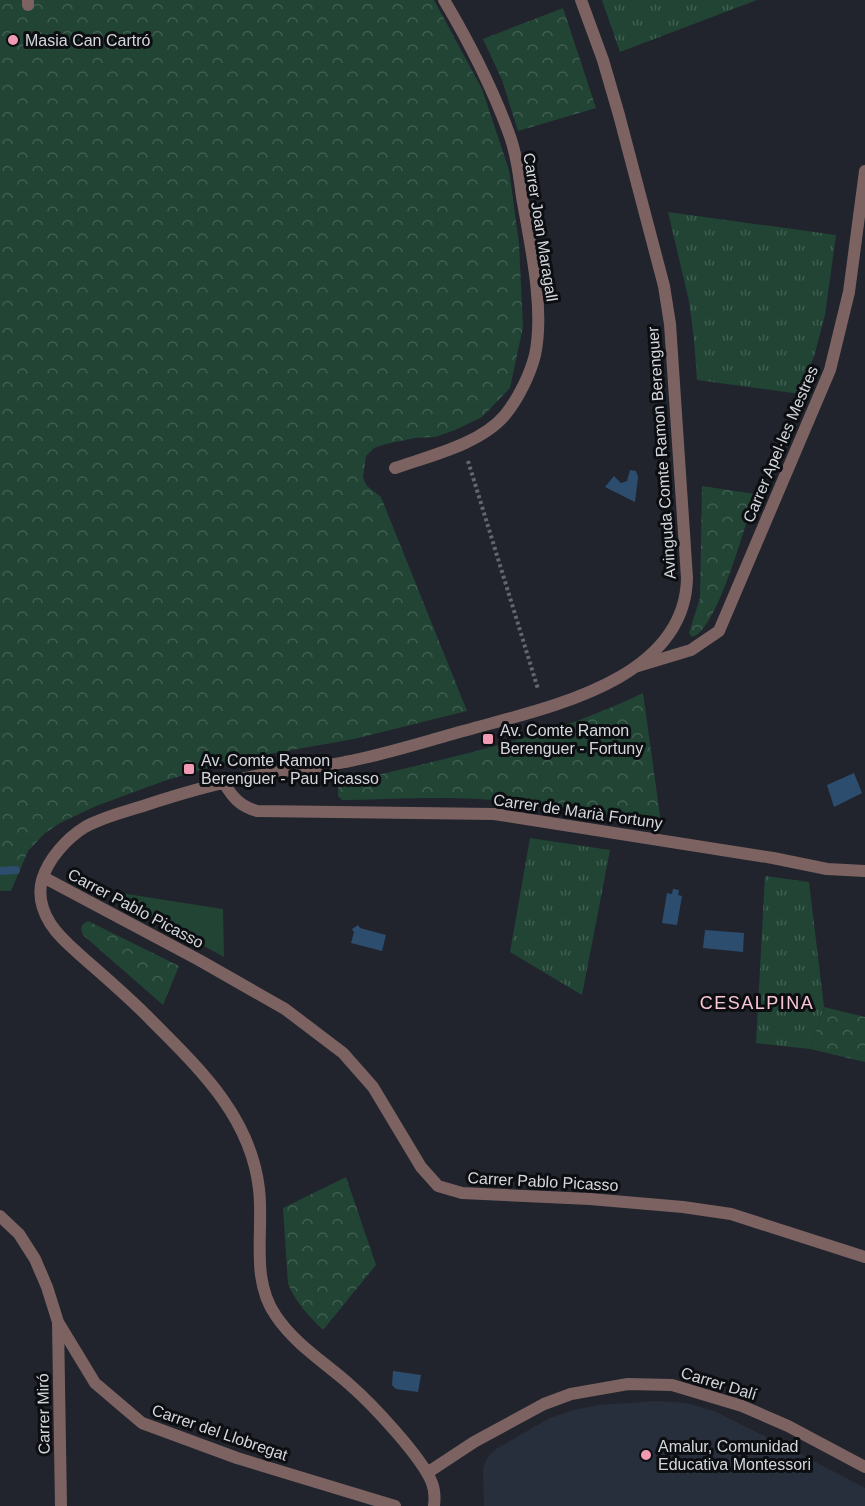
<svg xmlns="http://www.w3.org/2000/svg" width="865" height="1506" viewBox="0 0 865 1506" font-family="Helvetica,sans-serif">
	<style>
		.built { fill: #282f3c }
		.grass { fill: url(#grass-tufts) }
		.forest { fill: url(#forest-crowns) }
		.park { fill: #214434 }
		.water { fill: #2d4d6f }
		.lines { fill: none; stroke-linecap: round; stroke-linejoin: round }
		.stream { stroke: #2d4d6f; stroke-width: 8 }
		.path { stroke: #63666e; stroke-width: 4; stroke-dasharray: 3 3; stroke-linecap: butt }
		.lane { stroke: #7c6362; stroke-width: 12 }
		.street { stroke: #7c6362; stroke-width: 12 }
		.poi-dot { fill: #f19ab4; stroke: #0c0e11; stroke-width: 2 }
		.labels { text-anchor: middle; stroke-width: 6; stroke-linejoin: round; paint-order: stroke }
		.poi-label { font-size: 16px; fill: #d4d7dc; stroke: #0c0e11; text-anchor: start }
		.street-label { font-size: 16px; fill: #d4d7dc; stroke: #0c0e11 }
		.neighbourhood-label { font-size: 18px; letter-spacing: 1.5px; fill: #fac7d5; stroke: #0c0e11 }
	</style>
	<defs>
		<pattern id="grass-tufts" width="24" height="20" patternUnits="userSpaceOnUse" patternTransform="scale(1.5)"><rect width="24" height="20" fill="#214434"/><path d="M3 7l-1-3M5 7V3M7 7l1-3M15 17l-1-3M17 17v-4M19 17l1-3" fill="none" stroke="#405e51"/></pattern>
		<pattern id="forest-crowns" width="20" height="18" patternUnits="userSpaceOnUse" patternTransform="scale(1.5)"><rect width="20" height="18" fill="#214434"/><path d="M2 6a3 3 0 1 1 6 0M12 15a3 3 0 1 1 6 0" fill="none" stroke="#405e51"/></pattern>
	</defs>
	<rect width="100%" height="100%" fill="#21242d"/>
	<path class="built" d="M656,1401L686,1403L714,1411L793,1450L865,1488V1506H484L483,1468L487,1458L496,1449L550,1418L574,1410L599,1405Z"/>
	<path class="grass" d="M602,0H757L620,52Z
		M668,212L836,235L825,315L815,353L800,394L697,380L694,340L689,301Z
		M530,838L610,850L582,995L510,952Z
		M765,876L809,882L824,1007L810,1049L756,1043Z"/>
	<path class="forest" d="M0,0H434L482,89L509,170L519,244L523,327L510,388L482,417L455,430L435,437L415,438L386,444L374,448L366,456L363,478L367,486L381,497L467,711L354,739L235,760L164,781L96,806L60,823L45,833L28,851L11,891H0Z
		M563,8L596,108L518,131L502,80L483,39Z
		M702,486L755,494C747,519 717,632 692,637L689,633L700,598Z
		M643,693L661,823C605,815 549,803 493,800C444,796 396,799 347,800H342L338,796V788L344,783C445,758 549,739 643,693Z
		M88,921L179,966L163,1005L83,935L81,930L82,925Z
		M824,1007L865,1017V1062L810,1049Z
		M346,1177L376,1265L323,1330C309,1316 296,1303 288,1284L283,1208Z"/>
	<path class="park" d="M108,891L223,909L224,957L120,900Z"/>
	<path class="water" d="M630,470L636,471L638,477L635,502L605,487L614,476L621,483L627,481Z
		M854,773L862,793L834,807L827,785Z
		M673,889L679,890L678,895L682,896L677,925L662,923L667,893L672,894Z
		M358,925L360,928L386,935L382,951L351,943L354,932L352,929Z
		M705,930L744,933L743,952L703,948Z
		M393,1371L421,1375L418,1392L396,1389L392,1385Z"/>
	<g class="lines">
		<path class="stream" d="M0,871L16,870"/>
		<path class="path" d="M468,461L538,689"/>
		<path class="lane" d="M28,5V0"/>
		<path class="street" d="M395,468C429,456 481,444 505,415C518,399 530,375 535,355C545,309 530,243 522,197C519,175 516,151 508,131C491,85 469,42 444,0
			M638,666L691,650L719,631L830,370L849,292L865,171
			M224,783C233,798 240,806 257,811L494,814L773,858L827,869L865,871
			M43,877L199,960L285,1009L343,1053L373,1087L421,1167L438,1186L462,1193L590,1199L683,1207L731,1214L865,1257
			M0,1216L19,1234L35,1259L47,1287L58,1322L95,1383L142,1423L237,1458L395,1506
			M58,1323L61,1506
			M427,1473L474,1442L544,1404L571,1394L628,1384L672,1385L742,1406L788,1426L865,1467
			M434,1506C435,1498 435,1491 432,1483C422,1457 371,1403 349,1384C324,1362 295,1344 276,1316C250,1279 264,1232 259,1189C251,1119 203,1072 155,1024C134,1002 111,982 88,962C75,950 60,939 50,923C42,910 38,895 42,880C48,859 67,838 85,827C103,817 124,812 143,806C182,793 221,782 261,775C289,769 317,768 345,762C387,754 429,740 471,729C549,707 685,680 687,578L670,324L664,286L619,115L603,60L581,0"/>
	</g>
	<g class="poi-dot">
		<circle cx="13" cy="40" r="6"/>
		<rect x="482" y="733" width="12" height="12" rx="3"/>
		<rect x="183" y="763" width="12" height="12" rx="3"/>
		<circle cx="646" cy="1455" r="6"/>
	</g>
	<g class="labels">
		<g class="poi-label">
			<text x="25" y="46">Masia Can Cartró</text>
			<text x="500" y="736">Av. Comte Ramon<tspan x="500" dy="18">Berenguer - Fortuny</tspan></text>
			<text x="201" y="766">Av. Comte Ramon<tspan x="201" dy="18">Berenguer - Pau Picasso</tspan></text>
			<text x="658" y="1452">Amalur, Comunidad<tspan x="658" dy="18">Educativa Montessori</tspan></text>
		</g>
		<g class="street-label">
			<text transform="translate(541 227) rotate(81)" y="6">Carrer Joan Maragall</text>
			<text transform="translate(780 444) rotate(-67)" y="6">Carrer Apel·les Mestres</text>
			<text transform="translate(661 453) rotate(-94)" y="6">Avinguda Comte Ramon Berenguer</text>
			<text transform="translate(578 811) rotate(8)" y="6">Carrer de Marià Fortuny</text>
			<text transform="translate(136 908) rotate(28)" y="6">Carrer Pablo Picasso</text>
			<text transform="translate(543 1181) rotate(3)" y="6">Carrer Pablo Picasso</text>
			<text transform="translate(719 1383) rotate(17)" y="6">Carrer Dalí</text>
			<text transform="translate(43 1414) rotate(-91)" y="6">Carrer Miró</text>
			<text transform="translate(220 1432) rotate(19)" y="6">Carrer del Llobregat</text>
		</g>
		<g class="neighbourhood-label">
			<text x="757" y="1009">CESALPINA</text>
		</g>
	</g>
</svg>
